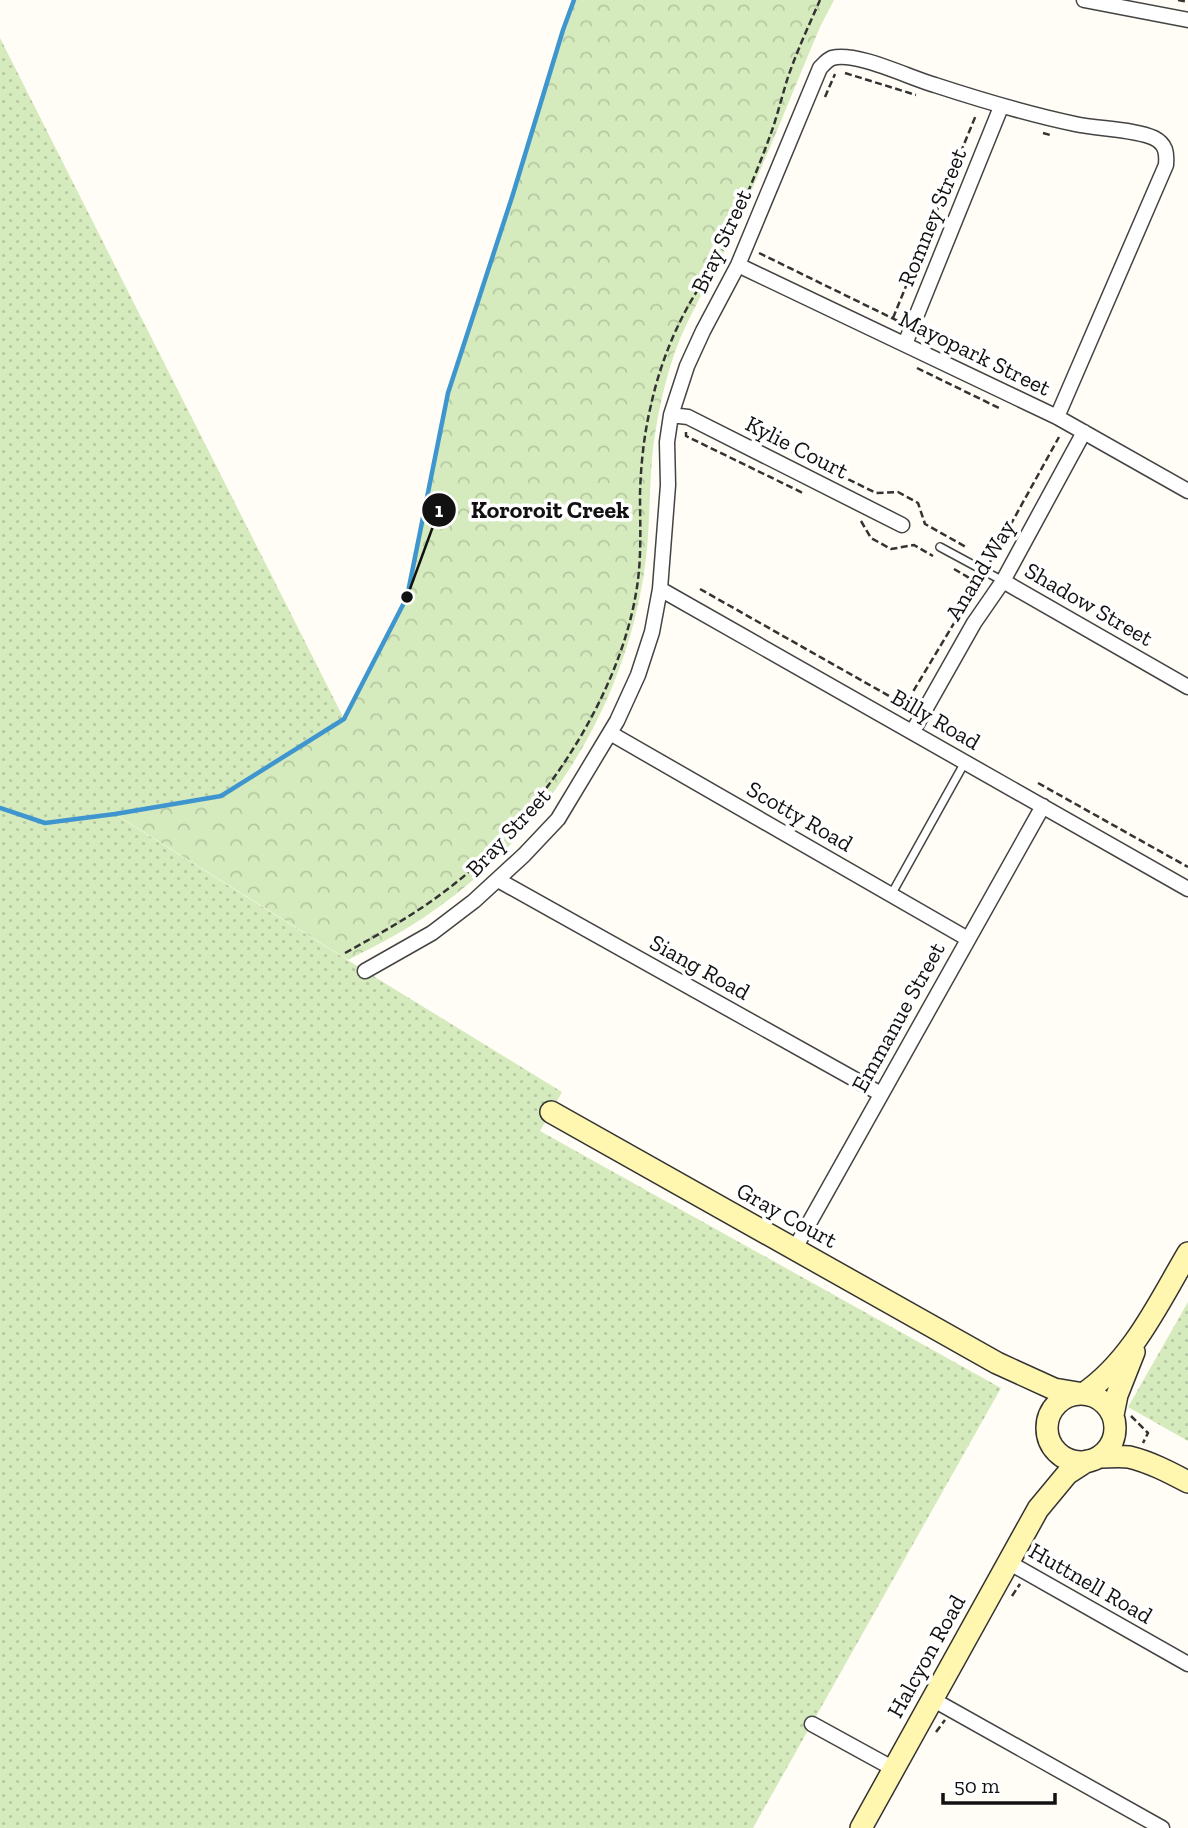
<svg xmlns="http://www.w3.org/2000/svg" width="1188" height="1828" viewBox="0 0 1188 1828" font-family="'Zilla Slab',serif">
	<style>
		.grass { fill: url(#grass-dots) }
		.park { fill: url(#park-crowns) }
		.lines { fill: none; stroke-linecap: round; stroke-linejoin: round }
		.stream { stroke: #3f96cf; stroke-width: 4.5 }
		.lane-casing { stroke: #444; stroke-width: 10 }
		.street-casing { stroke: #444; stroke-width: 17 }
		.secondary-casing { stroke: #333; stroke-width: 24 }
		.path { stroke: #333; stroke-width: 2.5; stroke-dasharray: 7 3.5; stroke-linecap: butt }
		.lane { stroke: #fff; stroke-width: 7 }
		.street { stroke: #fff; stroke-width: 14 }
		.secondary { stroke: #fff6b0; stroke-width: 21 }
		.labels { text-anchor: middle; stroke-width: 7; stroke-linejoin: round; paint-order: stroke }
		.street-label { font-size: 23px; fill: #111; stroke: #fff }
		.leader { fill: none; stroke: #111; stroke-width: 2.5 }
		.callout-dot { fill: #111; stroke: #fff; stroke-width: 2.5 }
		.mark-label { font-size: 21px; text-anchor: middle; font-weight: bold; fill: #fff }
		.callout-label { font-size: 24px; text-anchor: middle; font-weight: bold; fill: #111; stroke: #fff; stroke-width: 7; stroke-linejoin: round; paint-order: stroke }
	</style>
	<defs>
		<pattern id="grass-dots" width="8" height="8" patternUnits="userSpaceOnUse" patternTransform="scale(1.75)"><rect width="8" height="8" fill="#d5ebbd"/><path d="M2 2h.1M6 6h.1" fill="none" stroke="#b6c8a1" stroke-width="1.8" stroke-linecap="round"/></pattern>
		<pattern id="park-crowns" width="20" height="18" patternUnits="userSpaceOnUse" patternTransform="scale(1.75)"><rect width="20" height="18" fill="#d5ebbd"/><path d="M2 6a3 3 0 1 1 6 0M12 15a3 3 0 1 1 6 0" fill="none" stroke="#b6c8a1"/></pattern>
	</defs>
	<rect width="100%" height="100%" fill="#fffdf5"/>
	<path class="grass" d="M0,38L344,719L221,796L116,815L365,971L562,1092L540,1131L1001,1388L753,1828H0Z
		M1188,1302V1441L1128,1407Z"/>
	<path class="park" d="M574,0H834L820,27C790,98 762,169 730,239C711,281 683,322 670,367C661,397 655,428 652,458C649,497 650,535 644,573C623,709 546,832 433,911C407,930 377,945 348,960L115,814L221,796L344,719L407,597L448,393L513,194L563,30Z"/>
	<g class="lines">
		<path class="stream" d="M0,808L45,823L115,814L221,796L344,719L407,597L448,393L513,194L563,30L574,0"/>
		<g class="lane-casing">
			<path id="lane" d="M940,547L1003,581
				M891,895L965,762"/>
		</g>
		<g class="street-casing">
			<path id="street" d="M1084,0L1188,20
				M738,265L1057,417L1188,491
				M905,344L1001,107
				M671,415L688,417L902,525
				M1003,581L1188,687
				M660,589L1188,889
				M913,731L974,623L1003,581L1084,432
				M610,733L968,939
				M498,880L881,1094
				M365,971L432,933L474,901L524,855L558,819L617,721L638,675L652,632L660,589L668,485L667,442L671,415L687,366L703,331L738,265L820,68C824,64 827,60 832,58C856,51 910,78 935,85C981,100 1027,114 1075,124C1097,129 1135,129 1154,138C1166,144 1167,153 1166,165L1057,417
				M794,1250L1043,806
				M1008,1562L1188,1664
				M932,1699L1162,1828
				M812,1724L894,1769"/>
		</g>
		<g class="secondary-casing">
			<path id="secondary" d="M551,1112L997,1363L1054,1389L1078,1393
				M1047 1428a34 34 0 1 1 68 0a34 34 0 1 1-68 0Z
				M1083,1394C1132,1361 1159,1302 1188,1253
				M1113,1415L1117,1395L1134,1352
				M1099,1457C1109,1457 1119,1456 1129,1457C1150,1462 1169,1472 1188,1482
				M861,1828L1038,1509L1067,1474L1087,1461"/>
		</g>
		<path class="path" d="M1178,0L1188,2
			M845,73L916,95
			M825,97L835,74
			M1043,133L1050,135
			M759,253L898,321
			M893,318L976,115
			M926,335L1016,379
			M917,368L999,408
			M686,432V436L805,494
			M773,442L876,493L898,492L918,503L925,524L966,547
			M861,521L871,538L891,549L914,545L933,556
			M990,562L1059,437
			M954,569L978,583
			M700,589L905,705L978,583
			M1038,783L1188,867
			M345,953C383,932 419,912 453,885C538,819 618,700 636,593C642,560 640,527 640,493C641,463 644,434 651,405C659,368 674,329 694,296C703,281 716,266 723,249C740,212 756,174 770,136C777,117 782,96 788,77C797,51 809,25 820,0
			M1131,1416L1148,1433L1143,1443
			M1034,1560L1038,1547
			M1012,1596L1020,1584
			M936,1732L945,1720"/>
		<use href="#lane" class="lane"/>
		<use href="#street" class="street"/>
		<use href="#secondary" class="secondary"/>
	</g>
	<g class="labels">
		<g class="street-label">
			<text transform="translate(932 217) rotate(-68)" y="8">Romney Street</text>
			<text transform="translate(721 241) rotate(-65)" y="8">Bray Street</text>
			<text transform="translate(975 353) rotate(26)" y="8">Mayopark Street</text>
			<text transform="translate(797 447) rotate(27)" y="8">Kylie Court</text>
			<text transform="translate(980 570) rotate(-59)" y="8">Anand Way</text>
			<text transform="translate(1089 604) rotate(30)" y="8">Shadow Street</text>
			<text transform="translate(936 719) rotate(30)" y="8">Billy Road</text>
			<text transform="translate(800 816) rotate(30)" y="8">Scotty Road</text>
			<text transform="translate(508 832) rotate(-47)" y="8">Bray Street</text>
			<text transform="translate(700 967) rotate(29)" y="8">Siang Road</text>
			<text transform="translate(898 1017) rotate(-61)" y="8">Emmanue Street</text>
			<text transform="translate(787 1215) rotate(29)" y="8">Gray Court</text>
			<text transform="translate(1091 1583) rotate(30)" y="8">Huttnell Road</text>
			<text transform="translate(926 1656) rotate(-61)" y="8">Halcyon Road</text>
		</g>
	</g>
	<path class="leader" d="M407 597L439 510"/>
	<g class="callout-dot">
		<circle cx="407" cy="597" r="7"/>
		<circle cx="439" cy="510" r="18"/>
	</g>
	<g class="mark-label">
		<text x="439" y="517">1</text>
	</g>
	<g class="callout-label">
		<text x="550" y="518">Kororoit Creek</text>
	</g>
	<path d="M943 1793v10h112v-10" fill="none" stroke="#111111" stroke-width="3.5"/>
	<text x="954" y="1793" font-size="21" fill="#111111" stroke="#ffffff" stroke-width="5" paint-order="stroke">50 m</text>
</svg>
